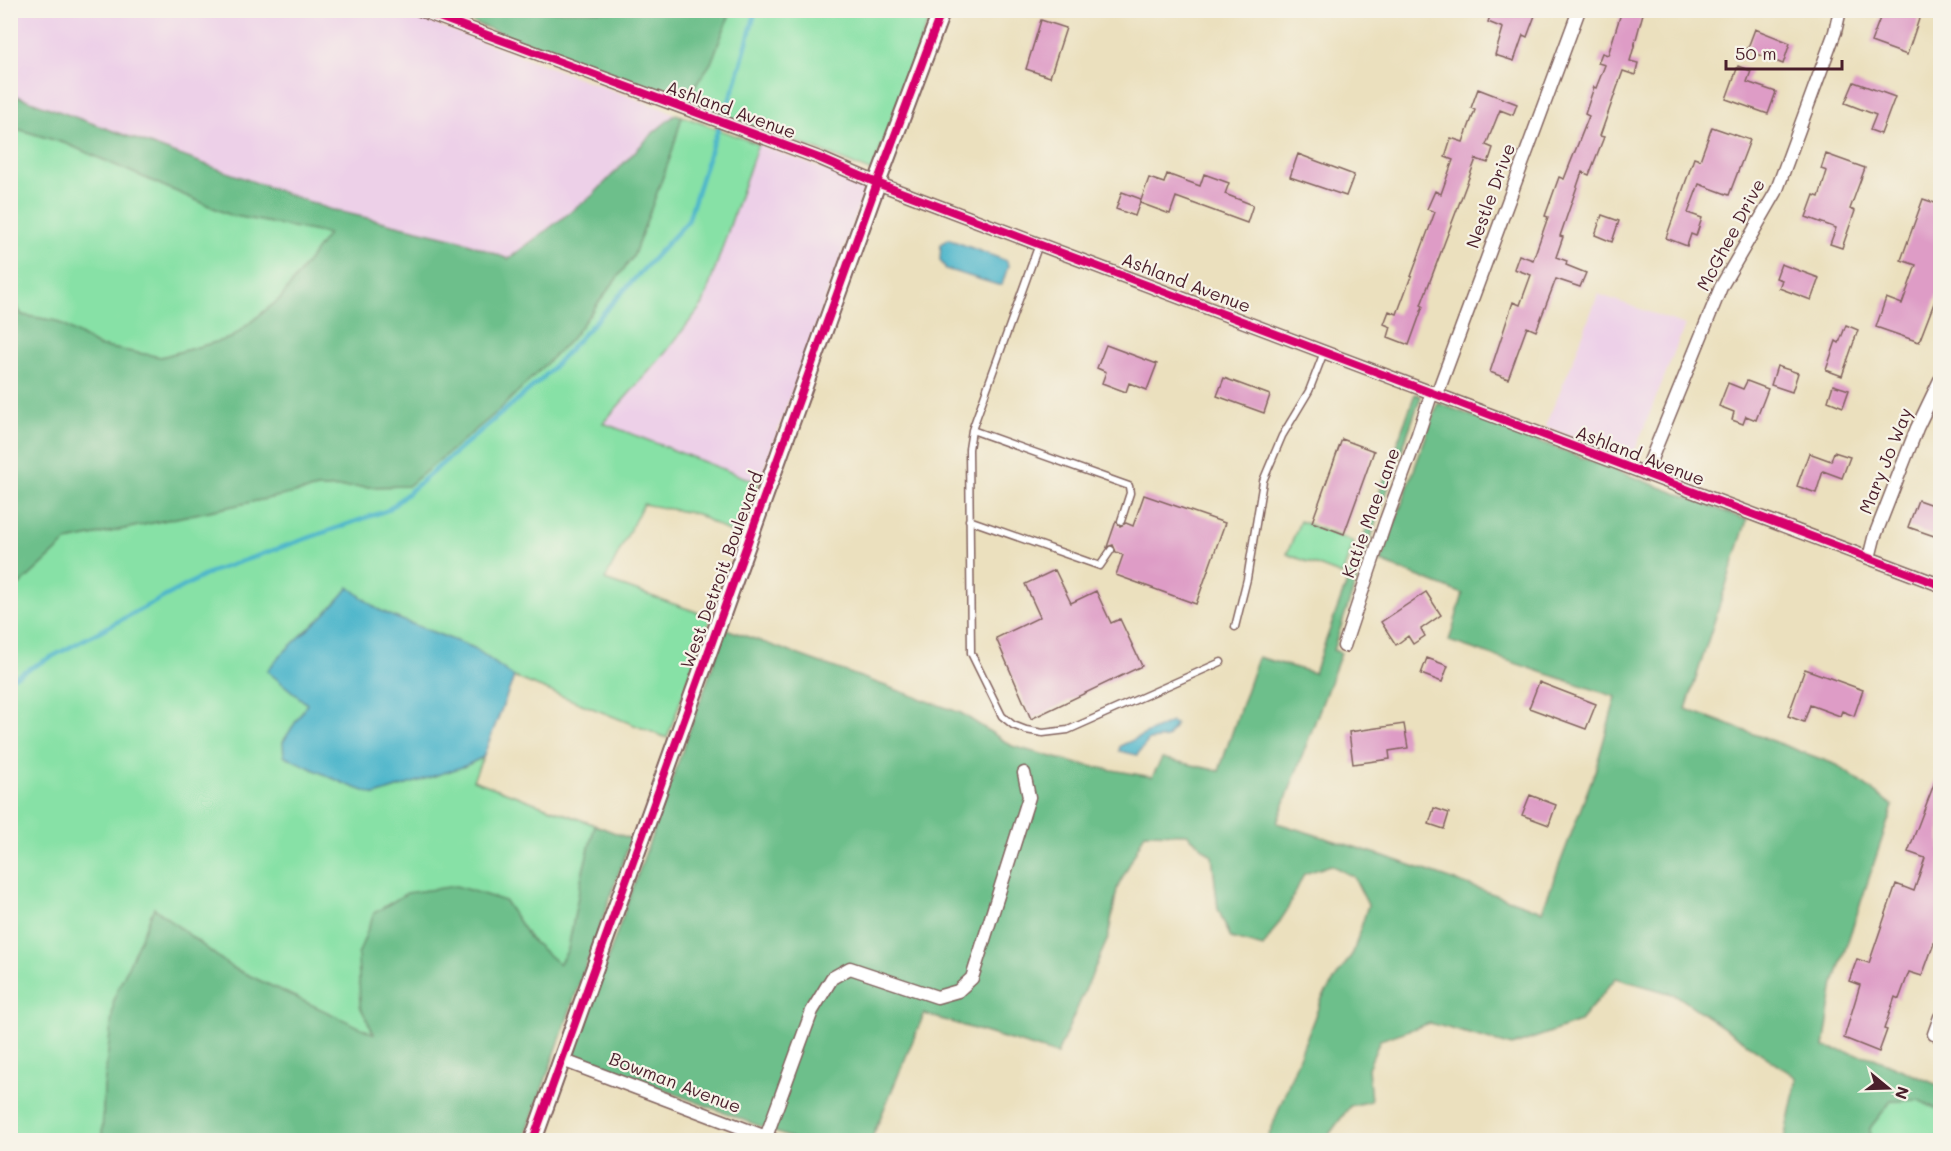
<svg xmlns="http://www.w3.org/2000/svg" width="1951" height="1151" viewBox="0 0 1951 1151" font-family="Mali,sans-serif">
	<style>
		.built { fill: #edd0e8 }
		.green { fill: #87e1a6; stroke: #688068; stroke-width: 1.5 }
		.forest { fill: #6dbf8b; stroke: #5c6f5b; stroke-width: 1.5 }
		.water { fill: #4db6cb; stroke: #4c6a7b; stroke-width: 1.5 }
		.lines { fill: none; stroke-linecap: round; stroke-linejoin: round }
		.stream { stroke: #4db6cb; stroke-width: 4.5 }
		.building { fill: #de9cc6 }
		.service-casing { stroke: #82635e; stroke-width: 9 }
		.minor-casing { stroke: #82635e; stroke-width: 15 }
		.tertiary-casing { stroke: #82635e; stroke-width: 20 }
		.service { stroke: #fff; stroke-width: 6 }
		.minor { stroke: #fff; stroke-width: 12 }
		.tertiary { stroke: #fff; stroke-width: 16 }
		.cycleway-casing { stroke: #f7f3e8; stroke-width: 11 }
		.cycleway { stroke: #d6006c; stroke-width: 8 }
		.labels { text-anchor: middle; stroke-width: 4.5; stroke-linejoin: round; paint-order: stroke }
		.street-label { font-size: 18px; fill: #4a1f2b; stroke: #f7f3e8 }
	</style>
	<rect width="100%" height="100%" fill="#f7f3e8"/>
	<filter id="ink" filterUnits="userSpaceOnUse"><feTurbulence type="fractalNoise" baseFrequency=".0167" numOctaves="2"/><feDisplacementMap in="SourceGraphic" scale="12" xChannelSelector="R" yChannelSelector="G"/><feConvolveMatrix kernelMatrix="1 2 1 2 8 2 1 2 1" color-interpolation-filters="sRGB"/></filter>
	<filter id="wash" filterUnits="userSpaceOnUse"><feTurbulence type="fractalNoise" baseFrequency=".008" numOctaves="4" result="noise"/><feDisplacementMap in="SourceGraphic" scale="24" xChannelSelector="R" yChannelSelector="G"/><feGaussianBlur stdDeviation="1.35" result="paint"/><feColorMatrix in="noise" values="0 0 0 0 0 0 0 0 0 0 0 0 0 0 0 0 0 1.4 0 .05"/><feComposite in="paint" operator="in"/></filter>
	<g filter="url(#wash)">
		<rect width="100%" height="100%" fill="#ebe0be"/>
		<path class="built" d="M10,11H399L676,114L654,132L592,196L508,259L460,240L329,209L11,94Z
			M758,144L866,186L759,483L603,423L666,352L703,304Z
			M1598,294L1685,325L1631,460L1545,426L1571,366Z"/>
		<path class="green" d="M731,11H932L872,172L821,151L687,102L693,89L711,63Z
			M682,116L758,144L703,304L666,352L603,423L759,483L740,538L697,514L643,504L605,580L711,617L667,738L514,677L474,648L394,617L377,609L349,588L339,600L308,704L283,742L375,795L465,766L483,757L473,780L595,825L582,875L568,950L559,965L530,939L505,901L360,1006L375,1035L231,967L154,908L104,1087L102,1140H11V593L67,541L318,488L408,486L497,412L571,339L633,257L671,155Z
			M11,127L67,144L230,215L329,234L281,298L231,338L161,357L98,346L56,321L22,315L11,297Z
			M1300,521L1354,542L1342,575L1287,554Z
			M1919,1100L1940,1111V1140H1871L1870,1128L1891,1101Z"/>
		<path class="forest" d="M442,11H731L711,63L693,89L687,102Z
			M11,94L329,209L460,240L508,259L592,196L654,132L676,114L682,116L671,155L633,257L571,339L497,412L408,486L318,488L67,541L11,593V297L22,315L56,321L98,346L161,357L231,338L281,298L328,234L230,215L67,144L11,127Z
			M1415,394L1421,396L1378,517L1333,650L1341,653L1277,823L1390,858L1542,911L1595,771L1616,697L1449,641L1463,594L1381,562L1438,403L1747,520L1686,709L1837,765L1893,806L1834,983L1824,1047L1874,1058L1940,1086V1111L1919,1100L1891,1101L1870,1128L1871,1140H1784L1797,1078L1676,995L1616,978L1579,1022L1512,1046L1430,1023L1380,1040L1368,1068L1371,1101L1350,1106L1325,1140H1267L1322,998L1353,953L1368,905L1354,877L1331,865L1304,874L1286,912L1263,947L1231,938L1218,909L1212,856L1187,834L1145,833L1117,889L1108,938L1057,1054L924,1014L871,1140H796L573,1055L726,629L961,713L1012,746L1078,764L1152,777L1162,758L1219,771L1258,657L1314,673Z
			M595,825L631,839L524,1140H102L104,1087L114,998L154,908L231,967L374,1034L360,1006L358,955L374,913L407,893L456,886L505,901L530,939L559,964L568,950L582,875Z"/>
		<path class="water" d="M948,239L1007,261L1008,266L1002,285H998L946,269L940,260L941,244Z
			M349,587L377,609L394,617L474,648L514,677L483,757L465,766L375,795L345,784L284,756L283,742L307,704L267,671C291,640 325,619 349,587Z
			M1171,722L1176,724L1167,738L1149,740L1137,755L1119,751L1120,746Z"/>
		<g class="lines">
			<path class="stream" d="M10,679L211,572L388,510L544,377L688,221L711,148L735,85L756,10"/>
		</g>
		<g id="blocks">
			<path class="building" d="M1492,10H1537L1527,37L1523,35L1514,61L1495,55L1503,28L1488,22Z
				M1622,10H1644L1630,61L1638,63L1635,75L1623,71L1600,136L1604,137L1589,175L1582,172L1560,236L1563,237L1556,257L1567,261L1566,265L1586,273L1580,287L1556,279L1536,331L1527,327L1508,379L1490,372L1513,302L1520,305L1531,275L1514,269L1519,255L1533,260L1548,217L1545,216L1559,177L1564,179L1589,116L1585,114L1594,87L1596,88L1605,65L1598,63L1602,53L1608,55Z
				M1883,10H1922L1907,55L1871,42Z
				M1041,20L1066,28L1050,77L1026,69Z
				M1755,29L1790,43L1783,64L1747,50Z
				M1738,66L1751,71L1747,82L1776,92L1768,114L1726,99Z
				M1854,82L1895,97L1881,134L1870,130L1876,115L1845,103Z
				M1478,89L1517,104L1513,115L1500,110L1486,145L1493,148L1488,163L1476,159L1421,305L1423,306L1409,345L1388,337L1391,327L1384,324L1389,311L1397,314L1435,212L1427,209L1435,191L1441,194L1453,160L1445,157L1451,138L1463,142L1475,110L1471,108Z
				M1712,127L1750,140L1729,195L1699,184L1688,213L1702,218L1696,236L1691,234L1687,246L1666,238L1694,158L1700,160Z
				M1298,154L1354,175L1346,196L1290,177Z
				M1826,154L1865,168L1850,209L1855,211L1842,248L1830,244L1836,228L1806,217L1814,195L1819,197L1827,171L1821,169Z
				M1167,174L1200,186L1204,174L1229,183L1225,194L1253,205L1247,223L1176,197L1170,214L1140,203L1149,178L1164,183Z
				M1122,192L1141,199L1135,216L1116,209Z
				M1923,199L1941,205V285L1919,342L1876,327L1886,298L1902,304L1916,265L1901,260Z
				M1602,215L1619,221L1612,242L1595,235Z
				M1781,264L1819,278L1811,300L1779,288L1782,280L1776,278Z
				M1846,325L1858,330L1842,376L1826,370L1836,341L1839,343Z
				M1106,345L1157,364L1147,390L1129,383L1126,392L1102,383L1106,372L1097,368Z
				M1777,366L1798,373L1792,392L1771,385Z
				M1224,378L1270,395L1264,413L1217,396Z
				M1747,381L1768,389L1756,420L1746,416L1743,424L1732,420L1734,412L1719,406L1728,383L1743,389Z
				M1833,385L1849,390L1843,407L1828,401Z
				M1342,439L1374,451L1344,534L1312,522Z
				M1834,452L1850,457L1842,478L1823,471L1816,493L1797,486L1809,453L1831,461Z
				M1144,495L1225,523L1196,604L1116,575L1123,555L1116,552L1113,545L1107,547L1116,521L1120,526L1126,523L1133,526Z
				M1918,500L1941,508V526L1937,537L1908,527Z
				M1055,570L1071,603L1096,591L1111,623L1120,619L1142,666L1031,719L996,638L1040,617L1025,584Z
				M1426,592L1441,615L1421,629L1425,636L1413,644L1408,636L1396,645L1381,622Z
				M1427,658L1448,666L1442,682L1421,674Z
				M1805,669L1863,690L1854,716L1842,711L1840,716L1810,705L1804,722L1788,716Z
				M1539,682L1596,704L1586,729L1529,708Z
				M1404,724L1408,748L1389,751L1390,759L1353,764L1349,732Z
				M1939,771L1941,924L1922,976L1909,972L1899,999L1895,997L1884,1029L1887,1030L1879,1052L1844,1038L1860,985L1849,981L1857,959L1869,963L1896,884L1914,891L1925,858L1908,852Z
				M1530,795L1556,805L1549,825L1522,815Z
				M1434,808L1449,813L1444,829L1429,824Z"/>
		</g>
	</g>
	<g filter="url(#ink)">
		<use href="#blocks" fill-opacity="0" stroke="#82635e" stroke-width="1.5"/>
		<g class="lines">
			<g class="service-casing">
				<path id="service" d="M1039,244L972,430L969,449L971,653L1002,716L1013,725L1026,730L1043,733L1068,730L1221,662
					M972,430L1129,486L1130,493L1121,521
					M969,520L1100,566L1111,550
					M1235,627L1247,579L1263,481L1282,436L1309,391L1324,352"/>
			</g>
			<g class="minor-casing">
				<path id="minor" d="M420,10L819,158L877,183L1940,585
					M1437,394L1579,10
					M1645,474L1721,287L1776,192L1835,32L1840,10
					M1869,558L1874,538L1917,428L1940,380
					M1344,646L1386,520L1418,434L1432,392
					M1934,1034L1940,1017
					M562,1060L774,1140
					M766,1137L812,1011L832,978L850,968L937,997L958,991L972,978L1029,797L1024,773"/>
			</g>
			<g class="tertiary-casing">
				<path id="tertiary" d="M533,1140L877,183L942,10"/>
			</g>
			<use href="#service" class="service"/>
			<use href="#minor" class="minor"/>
			<use href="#tertiary" class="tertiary"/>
			<g class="cycleway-casing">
				<path id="cycleway" d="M420,10L819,158L877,183L1940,585
					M533,1140L877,183L942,10"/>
			</g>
			<use href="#cycleway" class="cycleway"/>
		</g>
	</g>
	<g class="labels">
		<g class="street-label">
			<text transform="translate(731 110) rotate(20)" y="6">Ashland Avenue</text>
			<text transform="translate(1491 196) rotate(-70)" y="6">Nestle Drive</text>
			<text transform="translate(1731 235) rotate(-62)" y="6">McGhee Drive</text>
			<text transform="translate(1186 283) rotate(21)" y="6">Ashland Avenue</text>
			<text transform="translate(1640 456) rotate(21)" y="6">Ashland Avenue</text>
			<text transform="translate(1886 461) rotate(-68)" y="6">Mary Jo Way</text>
			<text transform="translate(1371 513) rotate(-70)" y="6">Katie Mae Lane</text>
			<text transform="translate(722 570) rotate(-70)" y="6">West Detroit Boulevard</text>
			<text transform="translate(675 1083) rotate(21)" y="6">Bowman Avenue</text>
		</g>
	</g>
	<rect width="1951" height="1151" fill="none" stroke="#f7f3e8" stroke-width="36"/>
	<g transform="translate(1888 1088) rotate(109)" stroke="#f7f3e8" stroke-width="4.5" paint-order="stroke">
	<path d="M0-4.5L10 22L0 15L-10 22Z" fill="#4a1f2b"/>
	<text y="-9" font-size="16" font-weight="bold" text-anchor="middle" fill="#4a1f2b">N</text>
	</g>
	<path d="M1726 60v9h116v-9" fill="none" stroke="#4a1f2b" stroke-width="3"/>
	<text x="1735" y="60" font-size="18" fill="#4a1f2b" stroke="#f7f3e8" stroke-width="4.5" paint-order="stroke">50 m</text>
</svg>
